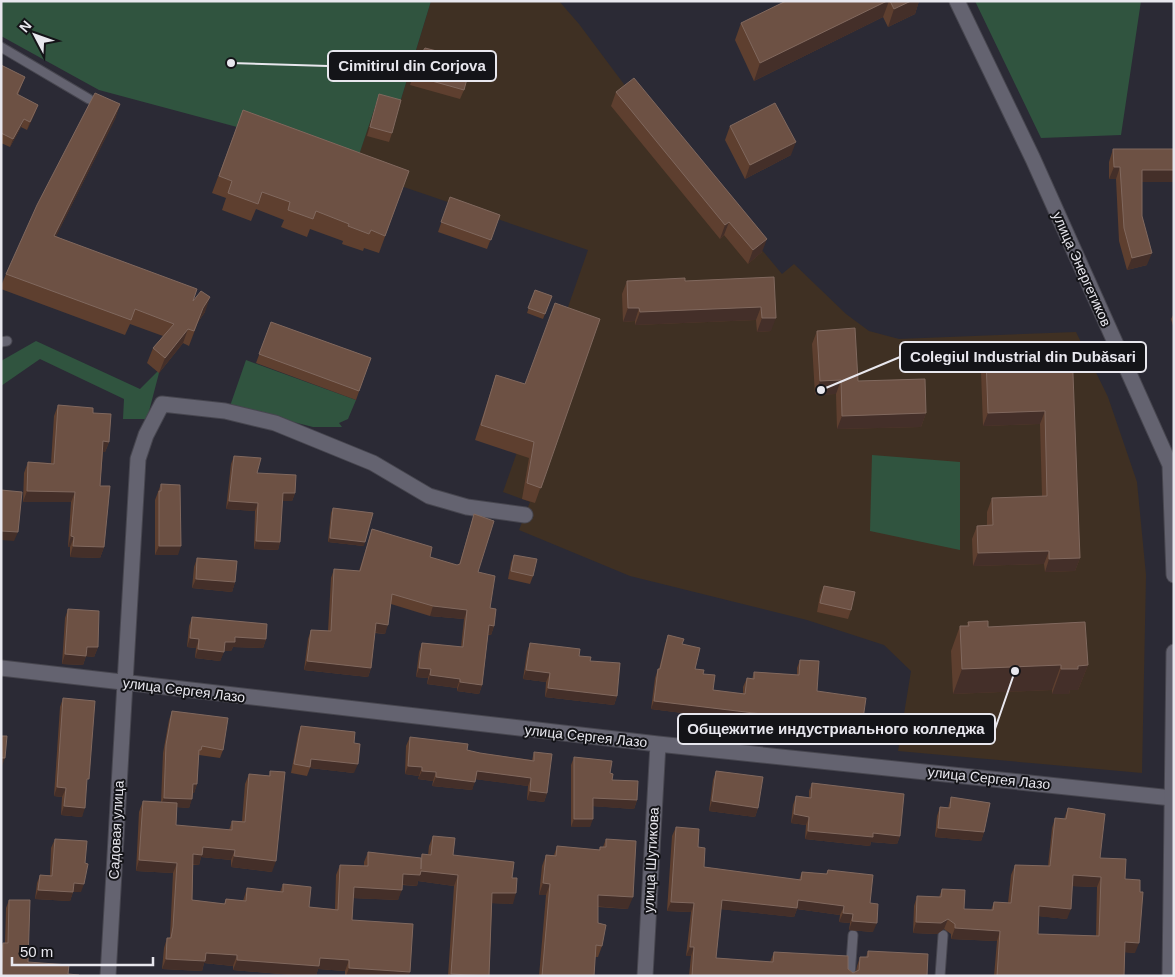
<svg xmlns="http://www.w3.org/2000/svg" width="1175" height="977" viewBox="0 0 1175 977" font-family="Helvetica,sans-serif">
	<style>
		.education { fill: #3f3023 }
		.green { fill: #30543f }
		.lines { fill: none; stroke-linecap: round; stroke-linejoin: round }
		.lane-casing { stroke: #47464f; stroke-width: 11 }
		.street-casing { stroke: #47464f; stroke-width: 17 }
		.secondary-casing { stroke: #47464f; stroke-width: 17 }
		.lane { stroke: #646370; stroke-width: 9 }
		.street { stroke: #646370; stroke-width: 15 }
		.secondary { stroke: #646370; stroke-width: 15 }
		.wall { fill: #5e3f2f; fill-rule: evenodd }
		.shaded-wall { fill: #442f29 }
		.building { fill: #6d5144; stroke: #80685e; fill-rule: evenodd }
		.labels { text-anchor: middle; stroke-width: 4; stroke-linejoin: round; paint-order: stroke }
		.street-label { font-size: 14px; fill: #e8e7ee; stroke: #141418 }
		.leader { fill: none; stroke: #e8e7ee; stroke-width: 2 }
		.callout-dot { fill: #e8e7ee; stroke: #141418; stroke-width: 2 }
		.callout { fill: #141418; stroke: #e8e7ee; stroke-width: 2 }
		.callout-label { font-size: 15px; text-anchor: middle; font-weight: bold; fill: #e8e7ee }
	</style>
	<rect width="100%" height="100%" fill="#2b2a35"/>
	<path class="education" d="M431,1H559L579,24L629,91L782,274L794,264L846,314L869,331L899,339L1076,332L1108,397L1137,482L1146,575L1142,773L898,751L911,671L884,645L807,620L630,576L519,530L530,502L503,492L588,250L354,170L376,103L398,109Z"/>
	<path class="green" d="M1,1H431L398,109L376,104L354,170L237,127L99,90L1,36Z
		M975,1H1141L1121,135L1041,138Z
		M36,341L140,389L158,371L159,373L147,419H123L124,399L40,359L1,386V361Z
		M246,360L356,400L348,419L339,423L342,427H313L230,406Z
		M872,455L960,462V550L870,531Z"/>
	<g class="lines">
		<g class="lane-casing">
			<path id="lane" d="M1,47L89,99
				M1,342L7,341
				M850,976L853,935
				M940,976L943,935"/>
		</g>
		<g class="street-casing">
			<path id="street" d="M1,668L658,744L1172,798
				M108,976L138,459L146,435L162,404L225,411L275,423L373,463L429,496L467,507L525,515
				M645,976L658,744"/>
		</g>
		<g class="secondary-casing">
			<path id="secondary" d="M957,1L1033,159L1170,465L1174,575
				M1170,976L1174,652"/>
		</g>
		<use href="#lane" class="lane"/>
		<use href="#street" class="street"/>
		<use href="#secondary" class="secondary"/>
	</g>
	<path class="wall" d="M786,1H919L915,14L888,27L883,17L754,81L735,40L741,23Z
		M419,57L464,90L460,99L410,85Z
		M1,65L25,77L18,95L38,105L35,113L27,130L21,127L10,147L1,143Z
		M616,92L762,252L748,264L724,235L720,239L611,106Z
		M379,94L392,133L389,142L367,136Z
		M120,104L115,119L56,236L193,301L205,312L198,322L189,346L183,343L159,373L147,363L153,348L163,336L130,324L125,335L1,289V286L6,274Z
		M243,110L409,171L379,253L364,248L363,251L342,244L343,241L310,229L307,237L281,227L284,220L256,209L251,221L222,210L226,198L212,193Z
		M730,126L791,155L745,179L725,140Z
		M1113,149L1174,182H1142V216L1147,265L1127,270L1119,241L1116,179H1109V162Z
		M450,197L500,215L487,249L438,232Z
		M774,277L771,331L757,332L756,320L635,325V321L623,322L622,294L627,281H685Z
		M535,290L552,296L543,319L527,313Z
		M1174,313V329L1171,319Z
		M600,319L535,503L522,499L529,458L475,440L496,375L525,384Z
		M271,322L371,358L356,400L256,363Z
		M817,331L858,381L926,413L921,427L837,429L836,394L815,395L812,344Z
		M1042,349L1080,558L1075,571L1045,572L1044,564L973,566L972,539L977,526L987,525V512L992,498L1042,496L1040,424L983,426L981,372L986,359L1039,357Z
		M58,405L93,413L109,442L105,452H103L100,486L104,547L100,558L70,557V547H68L71,502H23L24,473L28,462L51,463L54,416Z
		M234,456L257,473L295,493L292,501H282L280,542L278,550L254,549L255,511L226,509L231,464Z
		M161,484L178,555H155V500Z
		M333,508L364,546L328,542L331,513Z
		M474,514L478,572L494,626L491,635H488L482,685L479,694L457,691V688L427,684L428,678L416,677L419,652L422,643L461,647L464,619L430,616L391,604L385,634L375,633L371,668L368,677L304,670L308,639L311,630L328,631L331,578L334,569L359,571L372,529L430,557L457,565H459Z
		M514,555L533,576L530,584L508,579L511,563Z
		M197,558L235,582L232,592L192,588L194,567Z
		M824,586L851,610L848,619L817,612L820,595Z
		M68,609L98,647L94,657L86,656L83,665L62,664L65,618Z
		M192,617L266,639L263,648L233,647L231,651H224L220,661L195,658L196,648L187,647L189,626Z
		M968,622L988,627L1088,665L1078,690H1070L1069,694H1052V690L953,694L951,651L960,626H967Z
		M668,635L682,644L695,669L703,674L713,690L743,694V687L747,678L752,679L754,672L797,675V668L800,660L817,691L862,726L859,735L651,709L655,678L658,669H659L665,644Z
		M530,643L579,656L590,661L617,696L614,705L545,697L546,682L523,679L527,652Z
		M63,698L86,788L82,817L61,815L62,797L54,796L60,707Z
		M172,711L223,750L220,758L199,755L197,784L194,793H193L189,808L177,807L176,825L229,830L232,821H242L245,784L249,774L269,776L270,771L272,872L231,867V860L201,857L199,865H193L192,900L224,904L226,899L243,901L247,888L280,892L283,884L309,907L335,909L336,875L340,865L364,866V862L368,852L421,858L422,854L428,855L429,846L433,836L453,855L512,878L513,904L492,903L489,976H448L454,886L418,881L417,886L402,885L398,900L353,898L352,920L409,976H345V971L318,969L316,976H305L233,970V966L204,963L202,971L162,969L164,948L167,938H169L170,937L173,873L136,871L139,812L143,801L161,802L163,753L169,720Z
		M301,726L354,773L310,768L307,776L291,773L298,735Z
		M410,737L480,753L532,760L534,752L547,793L544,802L527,800L528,786L475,779L472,790L432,786L433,781L418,779L419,776L405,774L406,746Z
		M574,757L610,773L612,780L637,800L634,809L593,806L590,827H571V765Z
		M716,771L758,808L755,817L709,811L713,780Z
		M812,783L900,836L897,844L871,842L870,846L805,839L806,825L791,823L793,805L796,796L809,798V791Z
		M951,797L984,832L981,841L935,837L937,816L940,807L948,808Z
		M1068,808L1100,858L1125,879L1135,953L1125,952L1124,976H994L997,941L951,939V934L944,929L937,934L913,933L914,906L917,896L939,897L942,889L964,909L991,910L994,902L1008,903L1011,875L1015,865L1048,866L1052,828L1055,818L1064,819ZM1072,886L1097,887L1096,936L1038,934L1039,916L1067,919Z
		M676,827L698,847L704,867L799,880L802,872L826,874L828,870L870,903L873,932L849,930L850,923L839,922L840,915L797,909L794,917L721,909L716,958L770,962L774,952L848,969L853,973L856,971L857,966L860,957H866L868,951L927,976H689L691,956H686L691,912L667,911L672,836Z
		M55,839L81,892H73L70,901L35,899L37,883L40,875H50L51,848Z
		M606,839L628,909L598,907V923L602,946L598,957H595L594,976H539L546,895H539L542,866L546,855H554L557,846L599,850L600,847H603Z
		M9,900L28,962L68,974L79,976H1V948L3,943H5L6,908Z"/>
	<path class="shaded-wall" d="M887,1H889L883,17L754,81L760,63Z
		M911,1H919L915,14L888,27L894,9Z
		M120,104L115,119L49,250L54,236Z
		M38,105L35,113L27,130L30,122Z
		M24,119L21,127L10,147L13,139Z
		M796,142L791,155L745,179L750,165Z
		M1114,167H1120L1116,179H1109Z
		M1142,170H1174V182H1138Z
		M729,222L724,235L720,239L725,225Z
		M767,239L762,252L748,264L753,250Z
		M1152,253L1147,265L1127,270L1132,258Z
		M210,297L205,312L198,322L189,346L203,308Z
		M761,307L756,320L635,325L640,312Z
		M628,308H639L635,321L623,322Z
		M762,318H776L771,331L757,332Z
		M188,329L183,343L159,373L165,358Z
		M841,380L836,394L815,395L820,381Z
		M1045,411L1040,424L983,426L988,413Z
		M926,413L921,427L837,429L842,416Z
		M103,441L109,442L105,452H100Z
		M27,491L75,492L71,502H23Z
		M283,493H295L292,501H280Z
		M229,501L258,503L255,511L226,509Z
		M1,531L18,532L14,541L1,540Z
		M71,536L74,537L70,547H68Z
		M330,538L365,542L364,546L328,542Z
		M256,541L280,542L278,550L254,549Z
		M73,546L104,547L100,558L70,557Z
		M159,546H181L178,555H155Z
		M1049,551L1044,564L973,566L978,553Z
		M1080,558L1075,571L1045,572L1049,559Z
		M196,579L235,582L232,592L192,588Z
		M433,606L467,610L464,619L430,616Z
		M376,623L388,625L385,634L373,632Z
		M489,625L494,626L491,635L486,634Z
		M235,637L266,639L263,648L233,647L231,651H221L225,642Z
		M190,638L199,639L196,648L187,647Z
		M87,647H98L94,657L83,656Z
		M198,649L224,652L220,661L195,658Z
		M65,654L86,656L83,665L62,664Z
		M307,661L371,668L368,677L304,670Z
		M1061,665L1052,690L953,694L962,669Z
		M1088,665L1078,690H1070L1069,694H1052L1061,669L1078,666Z
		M419,668L431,669L428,678L416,677Z
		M526,670L550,673L546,682L523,679Z
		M430,675L460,679L457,688L427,684Z
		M460,682L482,685L479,694L457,691Z
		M548,688L617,696L614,705L545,697Z
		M654,701L862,726L859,735L651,709Z
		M1,758H5L2,766H1Z
		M311,759L358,764L354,773L310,768Z
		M408,766L422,767L419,776L405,774Z
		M422,771L436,772L433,781L418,779Z
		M477,771L531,778L528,786L474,779Z
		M436,777L475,782L472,790L432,786Z
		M193,784H197L194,793L190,792Z
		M57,787L66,788L62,797L54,796Z
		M530,791L547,793L544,802L527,800Z
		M164,798L192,799L189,808L160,806Z
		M593,798L637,800L634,809L590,806Z
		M712,801L758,808L755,817L709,811Z
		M64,806L85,808L82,817L61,815Z
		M794,814L809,817L806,825L791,823Z
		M574,819H593L590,827H571Z
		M938,828L984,832L981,841L935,837Z
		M808,831L873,833L900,836L897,844L871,842L870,846L805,839Z
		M203,847L235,850L231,860L201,857L199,865L189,864L193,854Z
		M234,856L276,861L272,872L231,867Z
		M139,860L177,863L173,873L136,871Z
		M421,871L458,875L454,886L418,881L417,886L399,884L403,874Z
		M1073,875L1101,877L1097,887L1069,886Z
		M74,883L84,884L81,892H71Z
		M543,883L550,884L546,895H539Z
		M354,887L402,890L398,900L350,898Z
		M38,890L73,892L70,901L35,899Z
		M492,893H516L513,904L488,903Z
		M598,895L633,897L628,909L594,906Z
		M722,900H798L844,906L840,915L797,909L794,917L718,909Z
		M671,902L694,903L691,912L667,911Z
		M1039,906L1071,909L1067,919L1036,916Z
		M843,913L853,914L850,923L839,922Z
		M948,919L944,929L937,934L913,933L916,922Z
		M852,921L877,923L873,932L849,930Z
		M955,928L1000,931L997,941L951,939Z
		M1125,942L1139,943L1135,953L1121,952Z
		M690,947H694L691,956H686Z
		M206,953L237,955L233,966L204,963L202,971L162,969L166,959Z
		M320,958L349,960L345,971L318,969L316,976H305L233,970L237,960Z
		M349,968L410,972L409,976H346Z
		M451,974L481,976H450Z"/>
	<path class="building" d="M786,1H887L760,63L741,23Z
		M890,1H911L894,9Z
		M425,48L472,60L464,90L414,76L419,57Z
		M1,65L25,77L17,94L38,105L30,122L24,119L13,139L1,133Z
		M634,78L767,239L753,250L729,222L725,225L616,92Z
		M95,93L120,104L54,236L197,289L193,301L201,291L210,297L203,308L194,331L188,329L165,358L153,348L174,324L135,309L131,320L6,274L37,205Z
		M379,94L401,100L392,133L370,127Z
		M775,103L796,142L750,165L730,126Z
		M243,110L409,171L385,236L371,230L369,234L348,226L349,224L316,211L313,219L288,210L290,202L262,192L258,204L228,193L232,181L219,176Z
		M1113,149H1174V170H1142V216L1152,253L1132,258L1124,228L1120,167H1114Z
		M450,197L500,215L491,240L441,222Z
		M774,277L776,318H762L761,307L640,312L639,308H628L627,281L685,278V281Z
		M535,290L552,296L545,314L528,308Z
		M555,303L600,319L541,488L527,483L534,442L481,425L496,375L525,384Z
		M271,322L371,358L359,391L259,354Z
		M855,328L858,381L925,379L926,413L842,416L841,380L820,381L817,331Z
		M1072,348L1080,558L1049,559V551L978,553L977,526L993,525L992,498L1047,496L1045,411L988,413L986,359L1042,357V349Z
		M58,405L93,408V413L111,414L109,442L103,441L100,486H110L104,547L73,546L74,537L71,536L75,492L27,491L28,462L54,464Z
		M234,456L261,458L257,473L296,475L295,493H283L280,542L256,541L258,503L229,501Z
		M161,484L180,485L181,546H159V491H161Z
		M1,490L22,492L18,532L1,531Z
		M333,508L373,513L365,542L330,538Z
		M474,514L494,521L478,572L495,576L490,608L496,609L494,626L489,625L482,685L460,682V679L430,675L431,669L419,668L422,643L463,647L467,610L433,606L392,594L388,625L376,623L371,668L307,661L311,630L331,631L334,569L360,571L372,529L432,547L430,557L457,565L460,564Z
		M514,555L537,559L533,576L511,571Z
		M197,558L237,561L235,582L196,579Z
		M824,586L855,592L851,610L820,603Z
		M68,609L99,611L98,647H87L86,656L65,654Z
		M192,617L267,624L266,639L235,637V642H225L224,652L198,649L199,639L190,638Z
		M988,621V627L1085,622L1088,665L1078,666V669H1061V665L962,669L960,626H969L968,622Z
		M668,635L684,639L682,644L700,648L695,669L704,670L703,674L715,675L713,690L745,694L747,678L754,679V672L799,675L800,660L819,661L817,691L866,698L862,726L654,701L658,669H660Z
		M530,643L580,649L579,656L591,657L590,661L620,663L617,696L548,688L550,673L526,670Z
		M63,698L95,701L89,779H87L85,808L64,806L66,788L57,787Z
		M172,711L228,718L223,750L202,746L201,750H199L197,784H193L192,799L164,798L166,745Z
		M301,726L355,732L354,743L360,744L358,764L311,759L310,767L294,764Z
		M1,736H7L5,758H1Z
		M410,737L468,744L467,750L480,753L534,761V752L552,754L547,793L530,791L531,778L477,771L475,782L436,777V772L422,771V767L408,766Z
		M574,757L612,761L610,773L613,774L612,780L638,781L637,800L593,798V819H574Z
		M270,771L285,772L276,861L234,856L235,850L203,847L202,855L193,854L192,900L225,904L226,899L246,901L247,888L283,892V884L311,887L309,907L338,910L340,865L368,866V852L421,858V869L422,854L431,855L433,836L455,838L453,855L514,862L512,878H517L516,893H492L489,976L451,974L458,875L421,871L420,875L403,874L402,890L354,887L352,920L413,924L410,972L349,968V960L320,958L319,966L237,960V955L206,953L205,961L166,959L167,938H171L173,927L177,863L139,860L143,801L177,803L176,825L232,830V821L245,822L249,774L270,776Z
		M716,771L763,777L758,808L712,801Z
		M812,783L904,794L900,836L873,833V837L808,831L809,817L794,814L796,796L811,798Z
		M951,797L990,803L984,832L938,828L940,807L950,808Z
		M1068,808L1105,814L1100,858L1126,859L1125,879L1140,880V892H1143L1139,943L1125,942L1124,976H997L1000,931L955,928V924L948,919L941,923L916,922L917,896L941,897L942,889L965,890L964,909L993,910L994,902L1011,903L1015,865L1050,866L1055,818L1066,819ZM1073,875L1101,877L1099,936L1038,934L1039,906L1071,909Z
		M676,827L699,829L698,847L705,848L704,867L801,880L802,872L827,874L828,870L873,875L870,903L878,904L877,923L852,921L853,914L843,913L844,906L798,900L797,908L722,900L716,958L773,962L774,952L848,956V969L853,973L859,970L860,957H868V951L928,954L927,976H692L694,947H690L694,903L671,902Z
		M55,839L87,841L85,863L88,864L84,884L74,883L73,892L38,890L40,875L52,876Z
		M606,839L636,841L633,897L598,895V923L606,925L602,946L596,945L594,976H542L550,884L543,883L546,855L556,856L557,846L600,850V847H606Z
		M9,900H30L28,962L69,965L68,974L79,975V976H2L3,943H8Z"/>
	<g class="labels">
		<g class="street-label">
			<text transform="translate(1082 269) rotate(66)" y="5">улица Энергетиков</text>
			<text transform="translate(184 690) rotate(7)" y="5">улица Сергея Лазо</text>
			<text transform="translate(586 736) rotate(6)" y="5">улица Сергея Лазо</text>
			<text transform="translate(989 778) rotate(6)" y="5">улица Сергея Лазо</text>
			<text transform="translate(116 830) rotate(-87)" y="5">Садовая улица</text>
			<text transform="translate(651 860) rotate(-87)" y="5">улица Шутикова</text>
		</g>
	</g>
	<path class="leader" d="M231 63L328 66M821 390L900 357M1015 671L995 729"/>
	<g class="callout-dot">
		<circle cx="231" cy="63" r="5"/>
		<circle cx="821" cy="390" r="5"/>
		<circle cx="1015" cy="671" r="5"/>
	</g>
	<g class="callout">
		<rect x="328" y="51" width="168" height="30" rx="5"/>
		<rect x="900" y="342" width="246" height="30" rx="5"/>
		<rect x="678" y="714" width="317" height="30" rx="5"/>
	</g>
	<g class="callout-label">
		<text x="412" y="71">Cimitirul din Corjova</text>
		<text x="1023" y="362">Colegiul Industrial din Dubăsari</text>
		<text x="836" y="734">Общежитие индустриального колледжа</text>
	</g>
	<rect width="1175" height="977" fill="none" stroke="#e8e7ee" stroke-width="5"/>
	<g transform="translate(35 35) rotate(311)" stroke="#141418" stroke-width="4" paint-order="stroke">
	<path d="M0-4L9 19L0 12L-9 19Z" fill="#e8e7ee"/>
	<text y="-8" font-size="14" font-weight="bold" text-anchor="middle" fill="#e8e7ee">N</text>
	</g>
	<path d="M12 957v8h141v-8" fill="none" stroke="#e8e7ee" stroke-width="2.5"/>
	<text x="20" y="957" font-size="15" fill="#e8e7ee" stroke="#141418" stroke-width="4" paint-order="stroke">50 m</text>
</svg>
